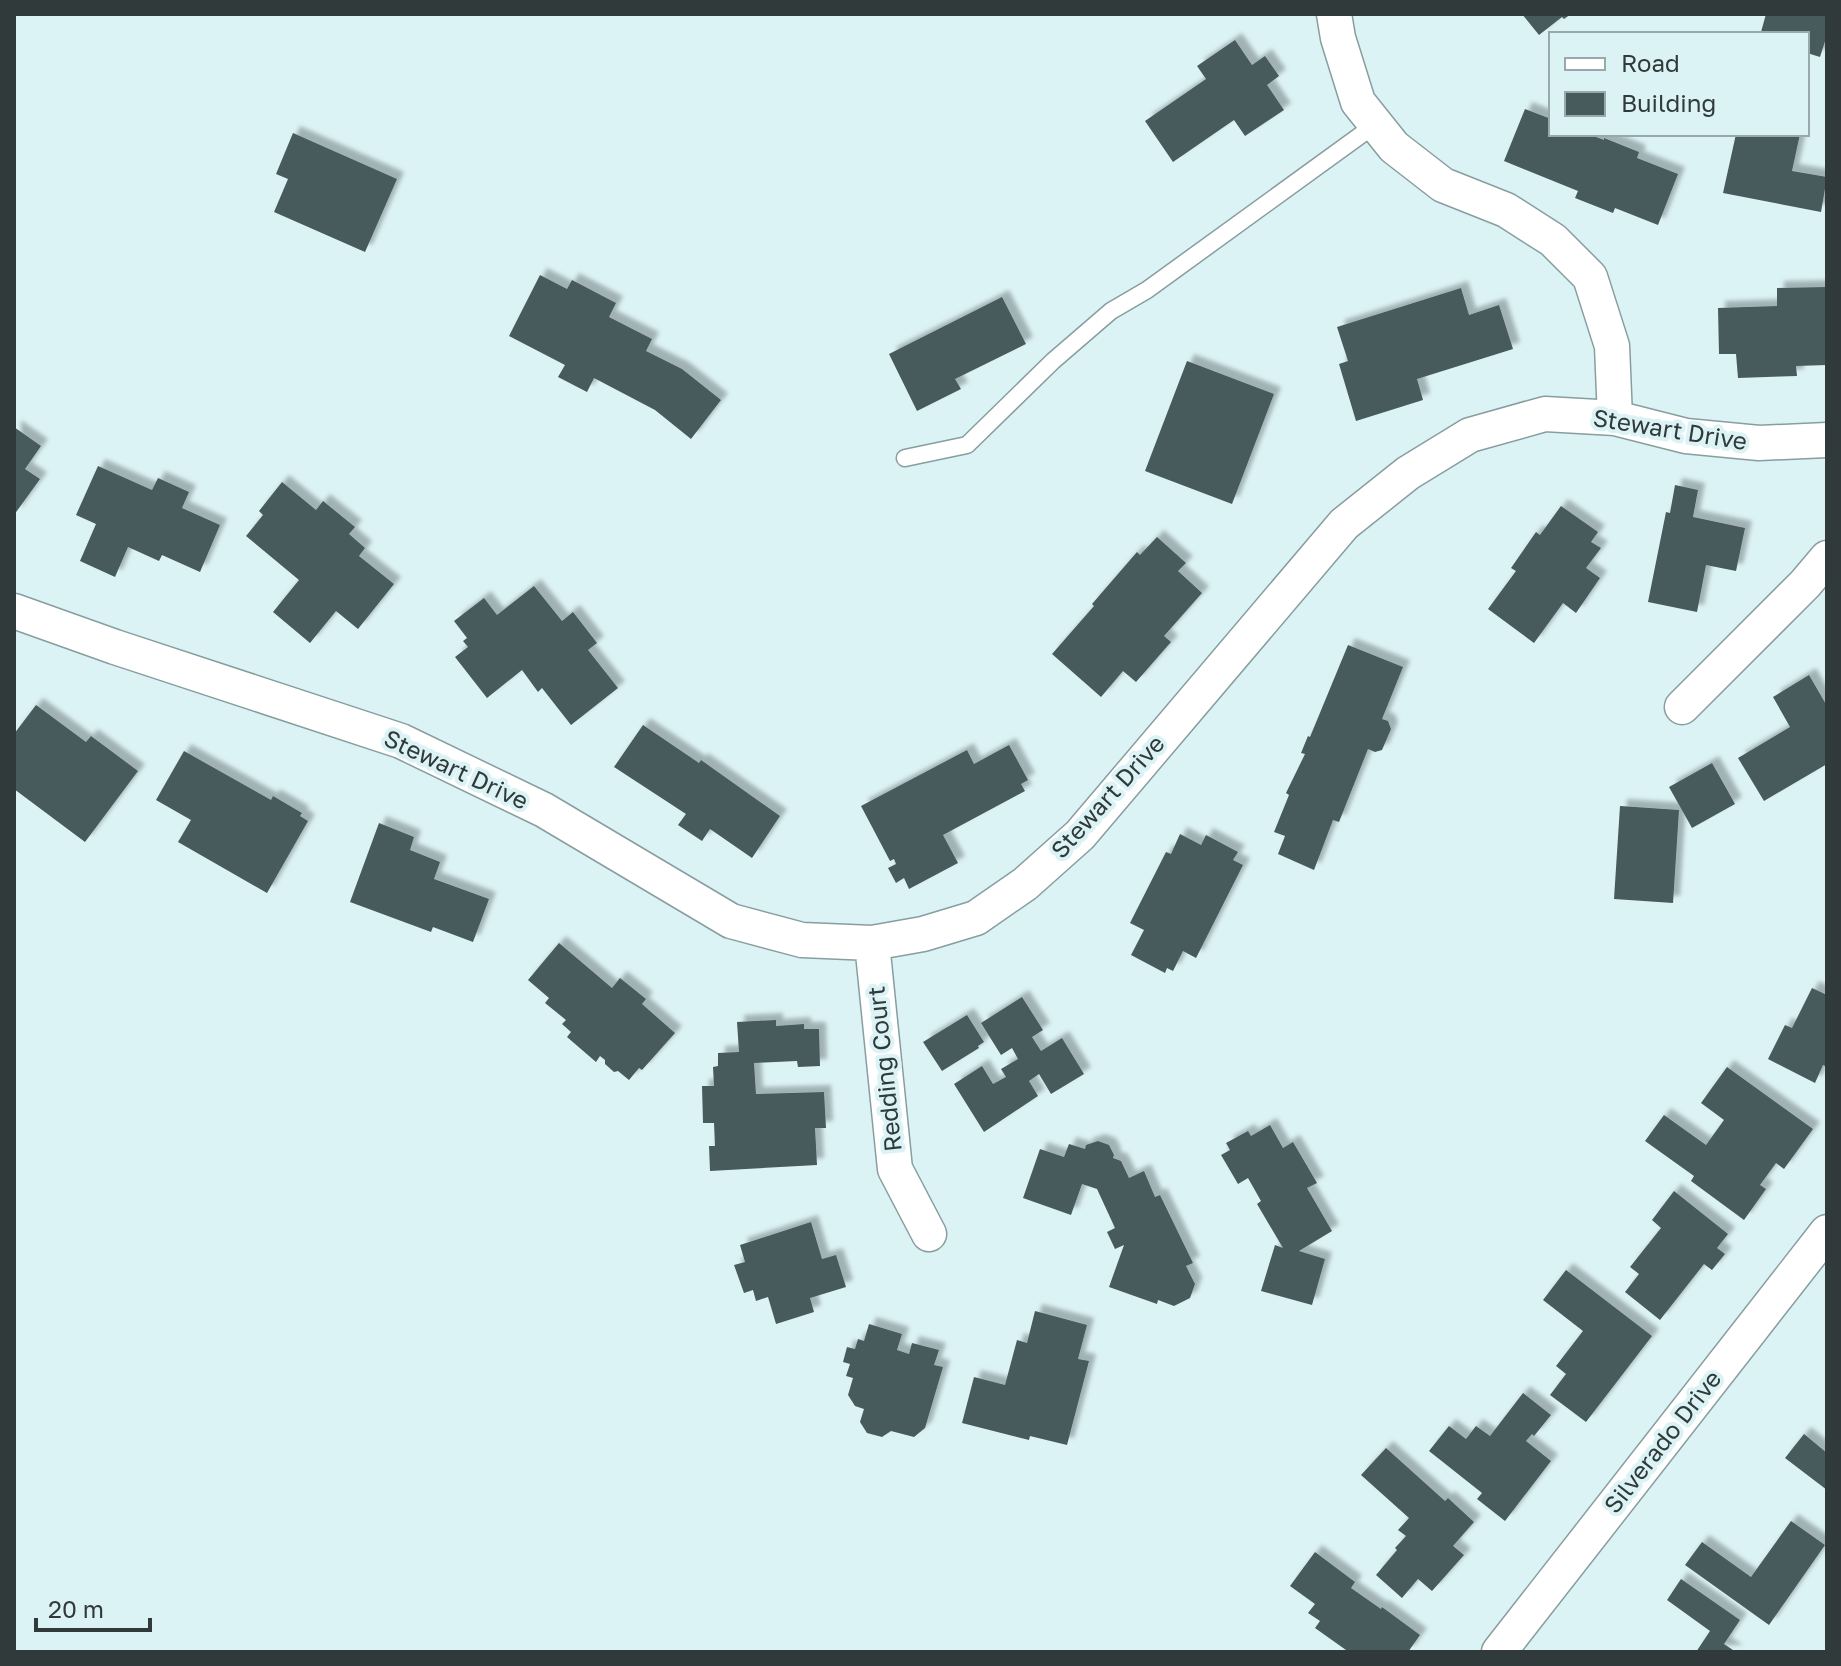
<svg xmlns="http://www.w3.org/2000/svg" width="1841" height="1666" viewBox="0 0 1841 1666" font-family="'Golos Text',sans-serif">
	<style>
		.building { fill: #475a5c; filter: url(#shadow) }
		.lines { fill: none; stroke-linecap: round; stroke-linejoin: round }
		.service-casing { stroke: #889d9f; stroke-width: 19 }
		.minor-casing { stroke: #889d9f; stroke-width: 37 }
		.service { stroke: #fff; stroke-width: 16 }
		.minor { stroke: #fff; stroke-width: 34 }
		.labels { text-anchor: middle; stroke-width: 8; stroke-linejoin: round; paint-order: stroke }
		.street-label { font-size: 24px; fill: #313a3b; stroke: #dcf3f6 }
	</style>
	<defs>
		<filter id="shadow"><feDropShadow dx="7" dy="-7" stdDeviation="2" flood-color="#0004"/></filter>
	</defs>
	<rect width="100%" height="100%" fill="#dcf3f6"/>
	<path class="building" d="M1522,14H1571L1564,19L1562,17L1539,35Z
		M1766,14H1827V35L1820,57L1807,53V34H1767L1761,32Z
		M1235,40L1252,65L1265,56L1279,76L1267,85L1284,110L1245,136L1234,120L1173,162L1145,121L1206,79L1197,66Z
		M1525,109L1551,119V134H1588L1604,140V138L1639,152L1637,158L1678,174L1658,225L1615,208L1613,213L1575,198L1578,191L1504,161Z
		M293,133L397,179L365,252L274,212L288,179L276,174Z
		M1736,134H1800L1792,171L1827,177L1821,212L1723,193Z
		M540,275L567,289L572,280L616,303L609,317L652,339L646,351L682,369L721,400L691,439L655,410L594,378L587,392L558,377L565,365L509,336Z
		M1827,287V365L1796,366L1797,376L1738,378L1736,354H1719L1718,308L1777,306V288Z
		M1461,288L1469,315L1499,305L1513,349L1417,379L1423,400L1356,421L1339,364L1348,361L1337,327Z
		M1002,297L1026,344L955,379L961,389L917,411L889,354Z
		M1187,361L1274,394L1232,504L1145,471Z
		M14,427L41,446L25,469L40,479L14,515Z
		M98,466L152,490L158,478L189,492L182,508L220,525L200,572L162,555L159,561L128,547L115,577L80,561L96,524L76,515Z
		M282,482L316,510L323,501L355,527L349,534L365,548L359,556L394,584L358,629L336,611L310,643L273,612L299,580L246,536L263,515L259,511Z
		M1675,485L1698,490L1693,517L1745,528L1736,571L1706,565L1697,612L1648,602L1666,512L1670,513Z
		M1561,506L1598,532L1591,542L1601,548L1586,568L1600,578L1576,613L1563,603L1534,643L1488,609L1516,571L1511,568L1536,532L1540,535Z
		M1157,537L1186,563L1178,571L1202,593L1164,636L1171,642L1136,682L1123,671L1101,697L1052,654L1094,606L1092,604L1137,552L1140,555Z
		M534,586L562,621L573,612L597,643L588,650L618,688L571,725L542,688L538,692L522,670L487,698L455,657L468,647L463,641L467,638L454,621L484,598L497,615Z
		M1348,645L1403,667L1382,719L1388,721L1391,729L1382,750L1375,752L1368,749L1339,822L1333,820L1314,870L1278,854L1285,836L1274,832L1289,795L1286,793L1305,754L1301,753L1308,736L1310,737Z
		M1809,675L1827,706V764L1764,801L1738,758L1790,727L1773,697Z
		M36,705L86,742L91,736L138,771L85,842L14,789V734Z
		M643,725L699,763L701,760L780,816L752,858L710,829L702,841L678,825L686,814L614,767Z
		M1009,745L1028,780L1021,784L1025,791L943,835L958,863L909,889L904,878L896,883L888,868L896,864L894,859L890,861L861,806L967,750L974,764Z
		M184,751L271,800L273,796L302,813L300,816L308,821L267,893L178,842L191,820L156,800Z
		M1712,763L1735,804L1692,828L1669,787Z
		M1620,806L1679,810L1673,903L1614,899Z
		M379,823L414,837L410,850L440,862L434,879L489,899L473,942L433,927L431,932L350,902Z
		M1180,834L1201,845L1206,835L1238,852L1233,860L1243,865L1196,958L1183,951L1173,971L1167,968L1165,973L1131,955L1144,930L1130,923L1166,852L1171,854Z
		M559,943L612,988L620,978L646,999L642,1004L675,1033L642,1070L639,1068L629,1080L618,1071L614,1072L605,1064V1060L600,1056L596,1062L567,1037L571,1032L562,1024L566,1020L545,1003L549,998L528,980Z
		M1812,988L1827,995V1067L1823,1065L1815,1083L1768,1059L1785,1025L1792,1028Z
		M1022,997L1043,1030L1032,1037L1041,1051L1062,1038L1084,1074L1051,1094L1039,1074L1029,1081L1038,1096L984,1132L954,1084L982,1066L993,1084L1006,1077L1001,1069L1018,1059L1012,1048L1001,1055L981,1023Z
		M967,1015L984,1042L978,1046L979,1048L942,1071L923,1042Z
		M776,1020V1026L804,1024V1029H819L820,1066L798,1067L797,1061L754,1063L756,1094L824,1092L826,1128H815L817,1165L710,1171L709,1146H715L714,1123H703L702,1086H714L713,1067L718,1066V1053L739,1052L737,1022Z
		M1727,1067L1813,1129L1784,1169L1776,1163L1760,1185L1766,1189L1744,1220L1691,1181L1694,1176L1645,1141L1664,1115L1706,1145L1724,1120L1701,1103Z
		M1270,1125L1283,1148L1293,1142L1317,1183L1307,1188L1332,1231L1299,1251L1325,1259L1312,1305L1261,1291L1275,1245L1283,1248L1257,1204L1261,1201L1248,1178L1238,1184L1221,1155L1230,1150L1226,1143L1248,1131L1251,1136Z
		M1098,1141L1109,1145L1114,1155L1113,1158L1121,1161L1129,1178L1144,1171L1155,1197L1160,1195L1193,1263L1186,1266L1195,1284L1190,1298L1174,1306L1158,1300L1157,1304L1109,1287L1124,1245L1115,1249L1107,1232L1115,1228L1097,1189L1082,1184L1071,1215L1023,1198L1040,1149L1064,1157L1069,1144L1085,1149L1086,1145Z
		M1674,1191L1728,1234L1717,1248L1725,1254L1712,1270L1704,1264L1660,1320L1625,1292L1639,1274L1630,1267L1661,1228L1652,1220Z
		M811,1222L822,1259L836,1255L846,1287L810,1298L814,1312L776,1324L768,1297L756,1301L753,1290L744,1293L734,1265L745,1262L740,1245Z
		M1566,1270L1652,1336L1586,1422L1550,1395L1566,1374L1556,1366L1583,1331L1543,1300Z
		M1035,1311L1087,1325L1078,1359L1089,1361L1067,1445L1030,1436L1029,1440L962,1423L974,1377L1005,1385L1017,1340L1027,1343Z
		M869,1324L902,1334L897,1350L909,1354L912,1343L939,1350L934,1365L943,1367L925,1428L914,1437L891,1431L882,1437L867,1433L860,1422L864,1409L855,1406L848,1395L853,1378L846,1376L850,1364L843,1362L847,1347L855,1349L858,1339L864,1341Z
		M1523,1393L1551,1415L1534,1436L1532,1434L1526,1441L1551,1461L1505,1521L1477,1499L1482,1493L1429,1451L1449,1426L1466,1439L1476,1426L1490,1436Z
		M1804,1434L1827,1453V1490L1785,1458Z
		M1386,1448L1445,1501L1448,1498L1474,1522L1453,1546L1464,1555L1432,1591L1418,1579L1402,1598L1376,1575L1397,1550L1395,1548L1406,1536L1398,1530L1409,1518L1361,1475Z
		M1791,1521L1825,1545L1769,1625L1685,1565L1702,1542L1751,1577Z
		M1315,1552L1355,1582L1351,1588L1381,1609L1382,1607L1420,1635L1408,1652H1345L1346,1650L1315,1628L1320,1621L1308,1613L1315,1604L1290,1586Z
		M1681,1579L1740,1620L1724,1644L1736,1652H1696L1710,1631L1667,1600Z"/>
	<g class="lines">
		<g class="service-casing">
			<path id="service" d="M905,458L967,445L1053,361L1111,311L1147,290L1376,124"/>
		</g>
		<g class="minor-casing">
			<path id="minor" d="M1334,14L1338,38L1358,102L1394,147L1443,185L1506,210L1553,240L1590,277L1612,346L1615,418
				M14,611L115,647L401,741L544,810L731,921L802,940L872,943L923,934L976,918L1025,884L1080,835L1344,524L1408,473L1470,435L1545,414L1615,418L1686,436L1759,443L1827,440
				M1682,707L1805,584L1827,558
				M872,943L895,1169L929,1234
				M1499,1652L1827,1232"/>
		</g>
		<use href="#service" class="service"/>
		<use href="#minor" class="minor"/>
	</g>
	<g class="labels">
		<g class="street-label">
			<text transform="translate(1670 430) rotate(9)" y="8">Stewart Drive</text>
			<text transform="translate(456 770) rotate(25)" y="8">Stewart Drive</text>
			<text transform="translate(1108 797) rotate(-48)" y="8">Stewart Drive</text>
			<text transform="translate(885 1069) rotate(-96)" y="8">Redding Court</text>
			<text transform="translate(1663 1442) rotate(-52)" y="8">Silverado Drive</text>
		</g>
	</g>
	<rect width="1841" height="1666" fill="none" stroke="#313a3b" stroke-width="32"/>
	<rect x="1549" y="32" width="260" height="104" fill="#dcf3f6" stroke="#98a9ab" stroke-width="2"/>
	<rect x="1565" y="58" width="40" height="12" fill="#ffffff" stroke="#98a9ab" stroke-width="2"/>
	<text x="1621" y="72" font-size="24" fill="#313a3b">Road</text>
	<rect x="1565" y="92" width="40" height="24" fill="#475a5c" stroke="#98a9ab" stroke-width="2"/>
	<text x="1621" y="112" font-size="24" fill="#313a3b">Building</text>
	<path d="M36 1618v12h114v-12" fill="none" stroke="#313a3b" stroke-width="4"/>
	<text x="48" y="1618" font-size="24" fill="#313a3b" stroke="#dcf3f6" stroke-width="6" paint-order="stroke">20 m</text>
</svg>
